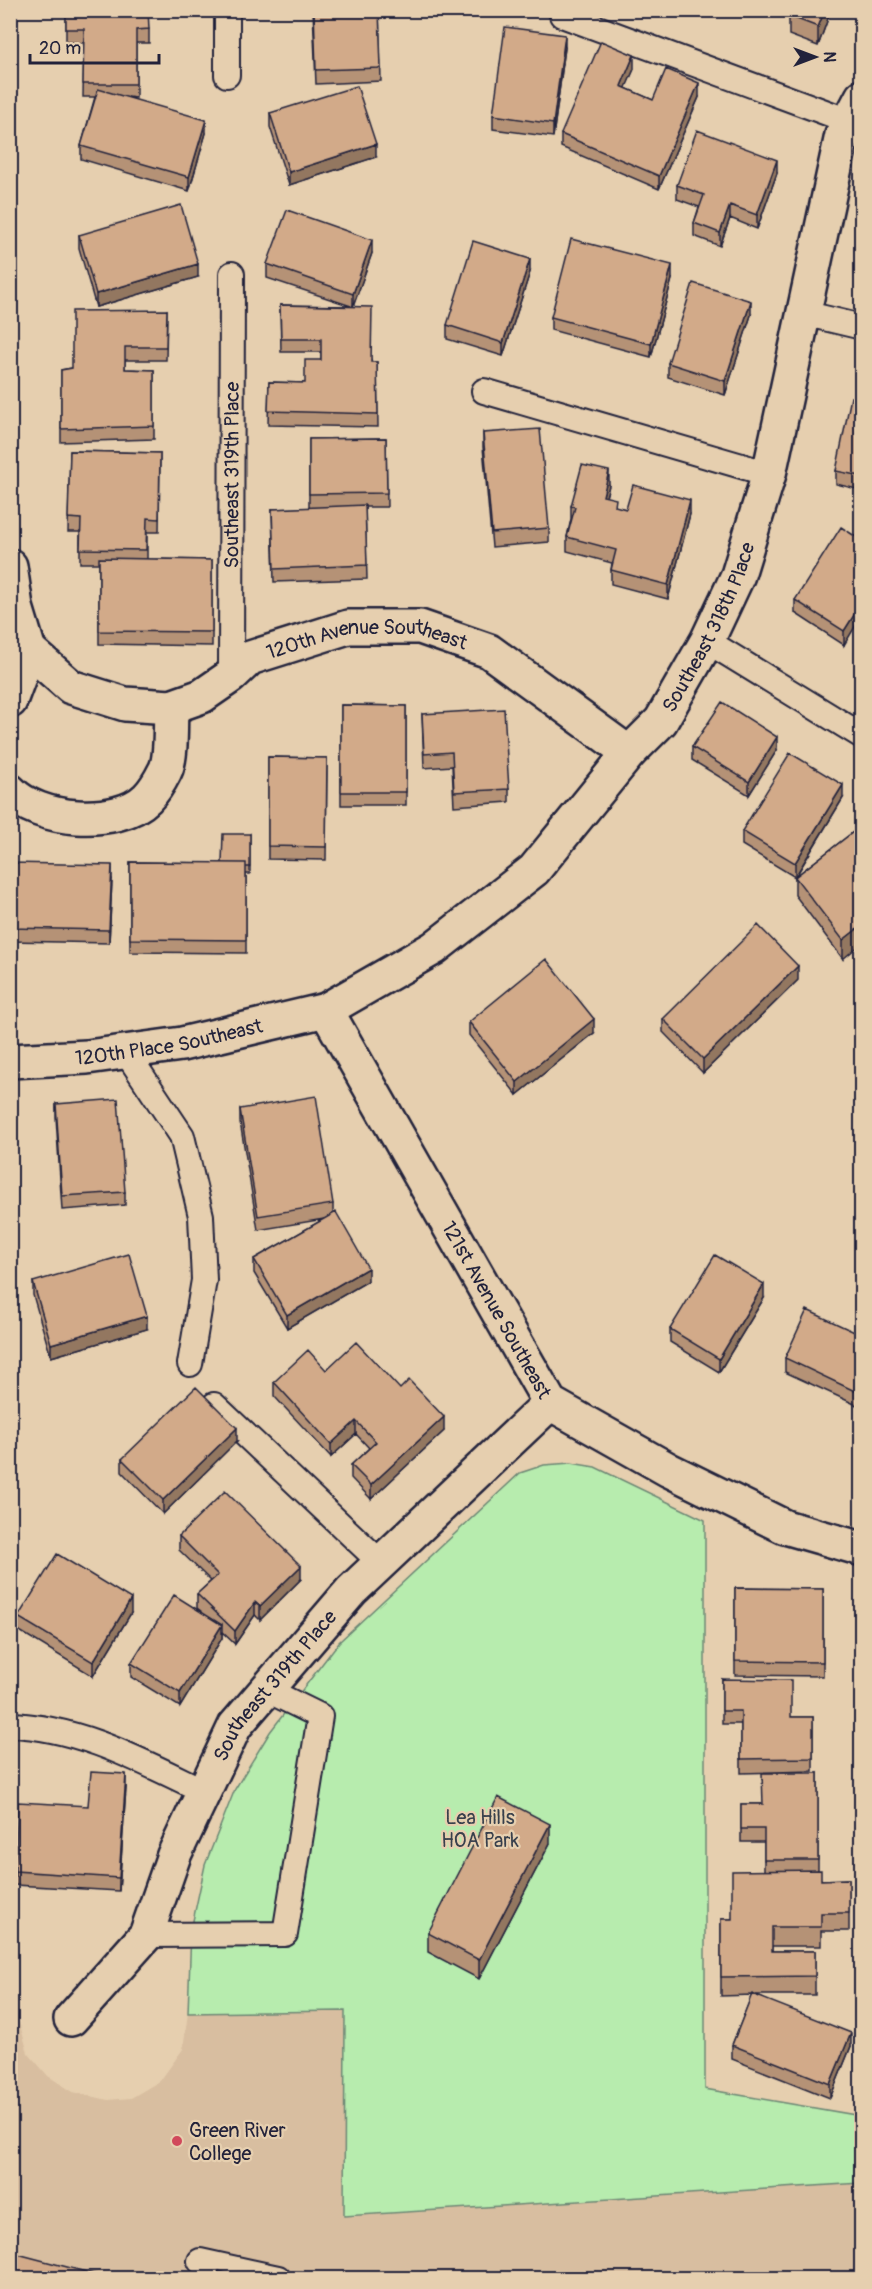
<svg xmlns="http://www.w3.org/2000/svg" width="872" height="2289" viewBox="0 0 872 2289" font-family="Pangolin,sans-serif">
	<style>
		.built { fill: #d8bea0 }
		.green { fill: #b7ecae; stroke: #6c8774; stroke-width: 1.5 }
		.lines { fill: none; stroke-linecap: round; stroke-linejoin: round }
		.lane-casing { stroke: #22223b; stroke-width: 28 }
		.street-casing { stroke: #22223b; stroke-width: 38 }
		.lane { stroke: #e6cfaf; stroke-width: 24 }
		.street { stroke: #e6cfaf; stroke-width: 33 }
		.wall { fill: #b59276; stroke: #22223b; stroke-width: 1.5 }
		.shaded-wall { fill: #937760; stroke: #22223b; stroke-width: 1.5 }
		.building { fill: #d2aa89; stroke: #22223b; stroke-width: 1.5 }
		.poi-dot { fill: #d1495b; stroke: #e6cfaf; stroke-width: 2 }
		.labels { text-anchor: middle; stroke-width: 4.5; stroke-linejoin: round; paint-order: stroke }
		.street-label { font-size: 20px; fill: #22223b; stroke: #e6cfaf }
		.park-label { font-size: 20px; fill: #38404c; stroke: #e6cfaf }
		.poi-label { font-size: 20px; fill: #22223b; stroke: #e6cfaf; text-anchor: start }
	</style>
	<rect width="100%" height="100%" fill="#e6cfaf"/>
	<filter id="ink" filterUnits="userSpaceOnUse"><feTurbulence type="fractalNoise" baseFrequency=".0167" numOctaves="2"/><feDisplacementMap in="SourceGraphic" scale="12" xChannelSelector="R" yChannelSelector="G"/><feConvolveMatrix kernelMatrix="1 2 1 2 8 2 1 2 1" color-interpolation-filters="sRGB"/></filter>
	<g filter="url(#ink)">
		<path class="built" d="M10,1990L28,2053L48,2076L73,2092L108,2100L131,2098L160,2081L183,2049L188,2013L345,2011L344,2216L861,2183V2278H11Z"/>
		<path class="green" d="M571,1463L595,1467L705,1520V2089L861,2116V2183L344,2216L345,2011L188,2013L191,1930L205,1865L235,1789L270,1732L339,1642L520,1473L544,1465Z"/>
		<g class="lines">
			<g class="lane-casing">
				<g id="lane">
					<path d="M227,10V75"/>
					<path d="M562,15L849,121"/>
					<path d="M803,313L862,327"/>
					<path d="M484,391L769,474"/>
					<path d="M707,641L862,736"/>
					<path id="s1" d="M231,676L232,274"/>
					<path d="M126,1052L182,1136L201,1216L204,1280L190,1364"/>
					<path d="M214,1405L381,1563"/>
					<path d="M10,1725C80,1727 143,1762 204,1791"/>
					<path d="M146,1935L285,1934L320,1716L267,1690"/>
					<path d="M200,2261L278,2278"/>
				</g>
			</g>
			<g class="street-casing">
				<g id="street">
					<path d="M10,566L16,607L29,650"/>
					<path id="s2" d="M29,650L71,687L125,704L171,707L202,696L231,676L250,658L348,627H420L489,651L629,753"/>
					<path d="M10,701L29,650"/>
					<path d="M10,791C37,821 117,828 147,798C154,791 161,779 165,771C172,758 170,723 171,707"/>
					<path id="s3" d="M326,1010L550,1403L669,1470L785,1527L862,1549"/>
					<path id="s4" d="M10,1061L87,1057L182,1044L326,1010L434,948L534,870L629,753L661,721L707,641L738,575L769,474L842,135L862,97"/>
					<path id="s5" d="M71,2019L146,1935L174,1855L235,1726L351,1591L550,1403"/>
				</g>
			</g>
			<use href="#lane" class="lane"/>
			<use href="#street" class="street"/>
		</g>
		<path class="wall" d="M66,10L149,29V43H136V98L128,97L206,133L189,191L81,159V146L95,97H83L84,43L66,42Z
			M313,10H379L381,81L316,84Z
			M756,10H777L775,17Z
			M791,10H831L818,46L789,35V16Z
			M565,48L553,137L493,129V115Z
			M634,69L625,88L653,100L699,97L659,189L561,147V134Z
			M270,113L376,157L289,185L270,127Z
			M777,173L757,229L730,218L720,246L694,236V223L699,207L677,199V185Z
			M79,235L198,277L96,307L79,248Z
			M372,253L353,306L372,362H377L378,427L268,425L269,382L305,383L321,360V352H281L280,305L351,306L267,278V264Z
			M530,272L503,356L447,339V325Z
			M672,279L651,357L551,330V317Z
			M167,310L166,360H125V369L154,370V439L61,442V370L72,368Z
			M751,315L725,395L668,377V363Z
			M861,399V490L836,484V471Z
			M483,433L549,528V542L492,547L483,447Z
			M386,438L387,507H365L367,579L274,582L272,509L309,508V439Z
			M70,451L160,453L159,532H147V559L212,560V646L99,644V563H80V532H68Z
			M609,485L606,497L616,507L626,509L690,514L668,599L611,584V570L612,563L567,551V537L571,519V506Z
			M861,540L844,645L795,613V600Z
			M341,705L406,706V805H341Z
			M422,714L509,789V802L454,806L452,766L424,768Z
			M692,747L777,750L749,795L692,760Z
			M268,757L327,758L326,860L268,859Z
			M843,798L796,876L861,826L843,959L795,895V877L742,845V831Z
			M250,834V874H246V953L130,952V862L222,863Z
			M10,863L112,879L109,943L10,941Z
			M798,980L703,1073L663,1032V1019Z
			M469,1022L594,1033L517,1095L469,1035Z
			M56,1104L125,1192V1205L62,1210L56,1117Z
			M240,1109L333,1204V1213L368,1281L287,1328L254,1273V1259L324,1219L258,1230L240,1122Z
			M33,1282L147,1329L51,1357L33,1295Z
			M764,1298L719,1372L670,1342V1329Z
			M861,1335V1407L785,1372V1358Z
			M326,1370L400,1389L444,1431L371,1499L351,1478V1465L369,1448L356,1434L331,1457L274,1396V1382Z
			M237,1441L163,1514L122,1472V1459Z
			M179,1536L301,1579L260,1620L255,1615L235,1644L222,1632V1638L180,1707L131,1677V1663L202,1612L197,1608V1594L211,1581L179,1550Z
			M735,1588L823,1589V1676L735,1675Z
			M131,1613L93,1676L18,1630V1617Z
			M722,1679L791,1717H813V1771L741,1773V1724H722Z
			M818,1773V1870L821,1880L849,1879V1931H821V1946H772V1951H815V1995H756L851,2046L830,2098L732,2059V2045L752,1995L721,1996V1919H732L764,1871V1842H741V1804H763Z
			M126,1787L119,1891L15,1885V1871Z
			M550,1843L479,1979L428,1952V1933Z"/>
		<path class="shaded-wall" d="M825,10H831L818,46V27Z
			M565,35V48L553,137V124Z
			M634,55V69L621,99V86Z
			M699,83V97L659,189V176Z
			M206,120V133L189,191V177Z
			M376,144V157L289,185V172Z
			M777,160V173L757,229V215Z
			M730,205V218L720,246V233Z
			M372,240V253L353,307V294Z
			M530,259V272L503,356V343Z
			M198,264V277L96,307V294Z
			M672,265V279L651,357V344Z
			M751,301V315L725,395V381Z
			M609,471V485L603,509V496Z
			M690,500V514L668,599V585Z
			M861,604V617L844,645V631Z
			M777,737V750L749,795V782Z
			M843,785V798L795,877V863Z
			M112,865V879L109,943V930Z
			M861,926V944L843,959V940Z
			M798,966V980L703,1073V1059Z
			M594,1019V1033L517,1095V1082Z
			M368,1268V1281L287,1328V1315Z
			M764,1284V1298L719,1372V1359Z
			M147,1316V1329L51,1357V1344Z
			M444,1417V1431L371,1499V1485Z
			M356,1421V1434L331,1457V1444Z
			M237,1428V1441L163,1514V1500Z
			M301,1566V1579L260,1620V1606Z
			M131,1599V1613L93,1676V1662Z
			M255,1602V1615L235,1644V1631Z
			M222,1625V1638L180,1707V1693Z
			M126,1774V1787L119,1891V1878Z
			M550,1824V1843L479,1979V1960Z
			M851,2033V2046L830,2098V2084Z"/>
		<path class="building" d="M66,10H148L149,29L136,30V84H83L84,29H66Z
			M314,10H379L381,68L316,70Z
			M791,10H825L818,27L789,16Z
			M505,27L565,35L553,124L493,115Z
			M601,41L634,55L621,86L653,100L666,69L699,83L659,176L561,134Z
			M357,86L376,144L289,172L270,113Z
			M98,89L206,120L189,177L81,146Z
			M697,130L777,160L757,215L730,205L720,233L694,223L704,195L677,185Z
			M181,205L198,264L96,294L79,235Z
			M287,210L372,240L353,294L267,264Z
			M571,239L672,265L651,344L551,317Z
			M473,241L530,259L503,343L447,325Z
			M693,283L751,301L725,381L668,363Z
			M280,305L372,307L371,362H377L378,414L268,411L269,382L305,383V360H321V339H281Z
			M167,310L166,347H125V369L154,370V426L61,429V370L72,368V311Z
			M851,397L861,399V476L836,471Z
			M540,429L549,528L492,533L483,433Z
			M386,438L387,493L309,494V439Z
			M70,451L160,453L159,519L147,518L146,550L80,549L81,519L68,518Z
			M582,465L609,471L603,496L616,499L615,506L626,509L633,485L690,500L668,585L611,570L616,550L567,537L575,507L571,506Z
			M365,505L367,565L274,569L272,509Z
			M841,527L861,540V604L844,631L795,600Z
			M99,558L212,560V632L99,631Z
			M722,702L777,737L749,782L692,747Z
			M341,705L406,706V792H341Z
			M504,709L509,789L454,792L452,752L424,754L422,714Z
			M790,753L843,785L795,863L742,831Z
			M268,757L327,758L326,847L268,846Z
			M861,826V926L843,940L795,877Z
			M223,834H250V867H246V863H222Z
			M130,862L246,863V940L130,939Z
			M10,863L112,865L109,930L10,928Z
			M758,925L798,966L703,1059L663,1019Z
			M546,959L594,1019L517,1082L469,1022Z
			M316,1096L333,1204L258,1216L240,1109Z
			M118,1099L125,1192L62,1196L56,1104Z
			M336,1212L368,1268L287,1315L254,1259Z
			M129,1254L147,1316L51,1344L33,1282Z
			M715,1255L764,1284L719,1359L670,1329Z
			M807,1310L861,1335V1394L785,1358Z
			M356,1342L400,1389L409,1380L444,1417L371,1485L351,1465L376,1442L356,1421L331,1444L274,1382L308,1350L326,1370Z
			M196,1387L237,1428L163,1500L122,1459Z
			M225,1491L301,1566L260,1606L255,1602L235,1631L197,1594L218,1575L179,1536Z
			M57,1554L131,1599L93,1662L18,1617Z
			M735,1588L823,1589V1662L735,1661Z
			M174,1595L222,1625L180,1693L131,1663Z
			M722,1679L791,1680V1717H813V1758L741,1759V1711H722Z
			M91,1772L126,1774L119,1878L15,1871L18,1802L88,1806Z
			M762,1773H818V1860H764V1829H741V1804H763Z
			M498,1797L550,1824L479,1960L428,1933Z
			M821,1870V1880L849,1879V1913H821V1927H772V1951H815V1976L721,1977V1919H732V1871Z
			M752,1994L851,2033L830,2084L732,2045Z
			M10,2252L109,2278H10Z
			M219,2271L245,2278H217Z"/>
	</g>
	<circle class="poi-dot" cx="177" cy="2141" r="6"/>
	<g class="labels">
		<g class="street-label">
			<text dy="7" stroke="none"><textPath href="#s1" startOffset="201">Southeast 319th Place</textPath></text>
			<text dy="7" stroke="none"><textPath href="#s4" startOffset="874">Southeast 318th Place</textPath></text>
			<text dy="7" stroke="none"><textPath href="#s2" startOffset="374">120th Avenue Southeast</textPath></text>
			<text dy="7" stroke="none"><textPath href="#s4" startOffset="160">120th Place Southeast</textPath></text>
			<text dy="7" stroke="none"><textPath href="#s3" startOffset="345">121st Avenue Southeast</textPath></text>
			<text dy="7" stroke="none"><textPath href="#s5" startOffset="396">Southeast 319th Place</textPath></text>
		</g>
		<g class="park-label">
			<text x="480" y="1824">Lea Hills<tspan x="480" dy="23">HOA Park</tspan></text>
		</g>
		<g class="poi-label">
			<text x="189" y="2137">Green River<tspan x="189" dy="23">College</tspan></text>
		</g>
	</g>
	<rect width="872" height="2289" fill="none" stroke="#e6cfaf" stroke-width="36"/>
	<rect x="18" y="18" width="836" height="2253" fill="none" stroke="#22223b" stroke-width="2" filter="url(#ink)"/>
	<g transform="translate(815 57) rotate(90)" stroke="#e6cfaf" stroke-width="4.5" paint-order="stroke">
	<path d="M0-4.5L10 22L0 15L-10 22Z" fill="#22223b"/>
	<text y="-9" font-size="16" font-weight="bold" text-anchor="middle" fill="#22223b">N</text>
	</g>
	<path d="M30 54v9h129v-9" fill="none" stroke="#22223b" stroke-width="3"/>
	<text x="39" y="54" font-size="18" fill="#22223b" stroke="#e6cfaf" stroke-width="4.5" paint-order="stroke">20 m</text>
</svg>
